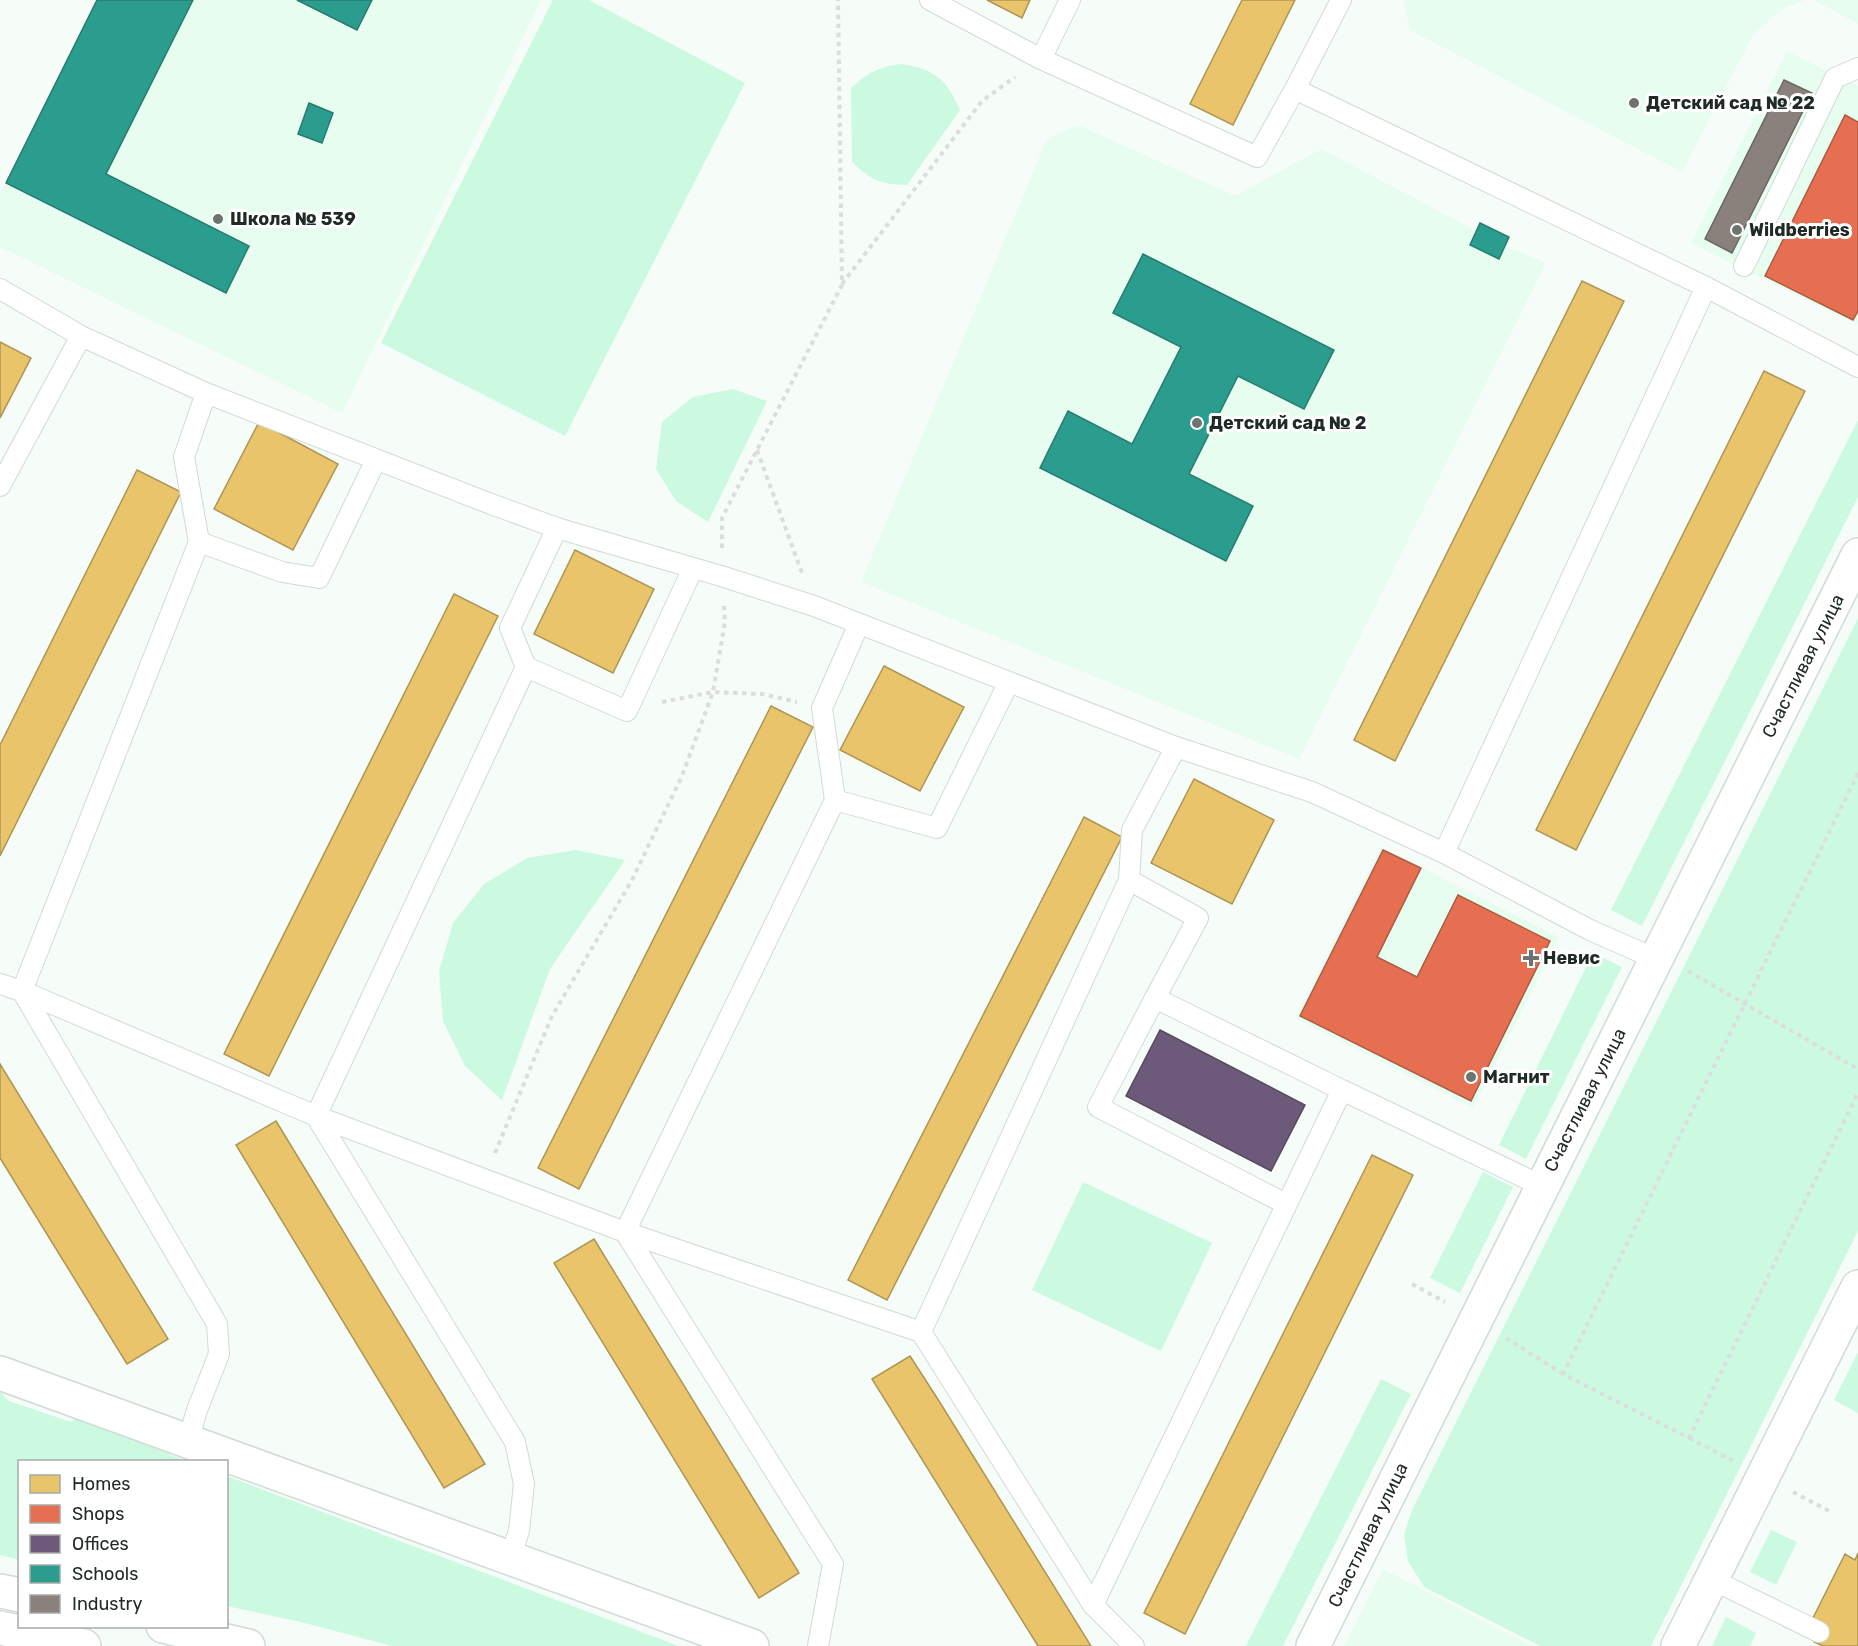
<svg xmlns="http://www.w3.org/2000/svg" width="1858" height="1646" viewBox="0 0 1858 1646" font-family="Rubik,sans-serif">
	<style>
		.built { fill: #e6fdef }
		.green { fill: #cbfae0 }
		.homes { fill: #e9c46a; stroke: #ad9655; stroke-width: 1.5 }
		.shops { fill: #e76f51; stroke: #ab5b44; stroke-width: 1.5 }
		.offices { fill: #6d597a; stroke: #564b60; stroke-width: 1.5 }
		.schools { fill: #2a9d8f; stroke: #277b6f; stroke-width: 1.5 }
		.industry { fill: #8a817c; stroke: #6a6762; stroke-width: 1.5 }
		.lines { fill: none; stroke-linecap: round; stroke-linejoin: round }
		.lane-casing { stroke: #d2dad5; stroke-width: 22 }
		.street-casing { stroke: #d2dad5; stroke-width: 36 }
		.secondary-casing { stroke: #d2dad5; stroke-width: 36 }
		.path { stroke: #dcdddc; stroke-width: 4; stroke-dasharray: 4.5 4.5; stroke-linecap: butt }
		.lane { stroke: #fefffe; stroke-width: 20 }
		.street { stroke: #fefffe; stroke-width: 33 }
		.secondary { stroke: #fefffe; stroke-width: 33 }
		.poi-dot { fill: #6b746f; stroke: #fff; stroke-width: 2 }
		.labels { text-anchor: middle; stroke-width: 6; stroke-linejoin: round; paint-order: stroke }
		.poi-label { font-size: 18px; font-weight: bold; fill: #202b25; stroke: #fff; text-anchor: start }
		.street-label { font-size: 18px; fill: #202b25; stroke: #fff }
	</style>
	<rect width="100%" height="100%" fill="#f6fcf8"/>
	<path class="built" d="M97,0H541L342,413L0,247V191L6,183Z
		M1403,0H1805L1782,9L1753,35L1682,172L1410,30Z
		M1814,0H1858V24Z
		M1787,51L1858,86V325L1691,243Z
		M1078,125L1235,196L1322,149L1476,231L1470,245L1499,259L1505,246L1546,263L1299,759L861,582L1047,139Z
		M1381,847L1559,937L1473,1108L1295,1018Z
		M1383,1569L1533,1646H1344Z"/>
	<path class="green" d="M553,0H589L745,83L565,436L381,343Z
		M902,64C936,70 946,79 960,110L907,185C880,184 872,181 852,162L851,88C869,72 878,67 902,64Z
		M733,389L767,401L708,522L676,501L656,469L662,422L693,397Z
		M1858,420V497L1642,926L1611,910Z
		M1858,618V1231L1651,1646H1540L1424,1587L1408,1561L1404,1535L1412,1510Z
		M576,850L625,860L550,969L502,1100L465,1066L443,1021L439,971L453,923L484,884L527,858Z
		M1593,953L1622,967L1526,1159L1499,1145Z
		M1483,1172L1513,1187L1460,1293L1430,1278Z
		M1083,1182L1212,1243L1161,1351L1032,1290Z
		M1858,1352V1413L1834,1400Z
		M1381,1379L1411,1394L1283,1646H1246Z
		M0,1392L9,1401L71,1422L90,1408L167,1443L170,1455L188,1461L20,1462L19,1560L0,1555Z
		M227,1476L679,1646H392L305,1623L227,1606Z
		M1771,1530L1797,1542L1776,1585L1750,1572Z
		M1726,1617L1756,1633L1750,1646H1712Z"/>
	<path class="homes" d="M987,0H1030L1022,18Z
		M1242,0H1295L1233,125L1190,104Z
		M1582,281L1624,301L1395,761L1354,740Z
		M0,342L31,358L0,418Z
		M1764,371L1805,391L1576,850L1536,830Z
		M259,422L338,464L293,550L214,509Z
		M137,470L181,492L0,856V745Z
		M575,550L654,589L613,673L534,634Z
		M454,594L498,616L269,1076L224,1054Z
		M884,666L964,707L920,791L840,750Z
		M771,706L813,727L579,1189L538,1168Z
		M1194,779L1274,820L1232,904L1151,863Z
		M1084,817L1122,837L887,1300L848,1280Z
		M0,1064L168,1339L127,1364L0,1158Z
		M276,1121L485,1464L444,1488L236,1145Z
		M1372,1155L1413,1175L1185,1634L1144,1613Z
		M594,1239L799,1573L759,1598L554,1263Z
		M910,1356L939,1401L1091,1646H1038L872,1379Z
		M1858,1553V1646H1823L1814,1642L1819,1632L1812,1620L1845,1554L1855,1560Z"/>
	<path class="shops" d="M1845,115L1858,122V311L1853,320L1765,276Z
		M1383,850L1421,868L1377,957L1417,977L1458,895L1550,941L1471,1101L1300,1016Z"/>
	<path class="offices" d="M1160,1030L1305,1105L1271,1171L1126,1096Z"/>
	<path class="schools" d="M97,0H193L106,174L249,246L226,293L6,183Z
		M297,0H372L357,30Z
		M309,103L333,113L322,143L298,134Z
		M1480,223L1509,237L1499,259L1470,245Z
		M1143,254L1334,350L1304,409L1238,376L1189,474L1253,506L1226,561L1040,468L1068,411L1132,444L1181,347L1113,313Z"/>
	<path class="industry" d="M1784,80L1812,93L1732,253L1705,239Z"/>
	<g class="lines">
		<g class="lane-casing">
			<path id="lane" d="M930,0L1041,59L1257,157L1295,89L1706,287L1858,367
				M1041,59L1070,0
				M1295,89L1341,0
				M1744,266L1835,78L1858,68
				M0,289L81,336L206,393L491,504L557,528L721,576L814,606L1176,747L1312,792L1444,853L1590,930L1656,959
				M0,486L81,336
				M199,542L282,572L319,578L376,460
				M526,667L627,711L693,568
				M835,800L937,828L1009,682
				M1444,853L1706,287
				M1129,880L1198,918L1155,998L1342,1090
				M0,984L22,991L316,1116L625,1232L921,1332L1093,1605
				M1155,998L1098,1107L1286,1204
				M921,1332L1129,880L1132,830L1176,747
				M188,1441L197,1410L219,1354L217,1324L22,991L199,542L184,457L206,393
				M510,1558L519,1531L524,1484L515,1442L316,1116L526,667L510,628L557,528
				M1711,1579L1819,1632
				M818,1646L833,1564L625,1232L835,800L822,708L859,624
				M1134,1646L1093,1605L1342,1090L1542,1186"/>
		</g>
		<g class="street-casing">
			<path id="street" d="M0,1373L752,1646
				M1313,1646L1858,555
				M1678,1646L1858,1287"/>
		</g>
		<g class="secondary-casing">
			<path id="secondary" d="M0,1591L20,1595
				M163,1626L248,1646
				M0,1628L84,1646"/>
		</g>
		<path class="path" d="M842,284L982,101L1015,77
			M757,450L802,573
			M722,548V518L842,285L838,0
			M662,702L713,692L762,694L797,702
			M1858,773L1563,1374L1689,1438L1858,1093
			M1688,971L1858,1069
			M495,1153L552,1016L632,880L682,776L713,692L725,622L724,606
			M1412,1284L1445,1302
			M1506,1338L1563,1374
			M1689,1438L1734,1461
			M1793,1492L1833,1513"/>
		<use href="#lane" class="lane"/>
		<use href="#street" class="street"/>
		<use href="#secondary" class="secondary"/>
	</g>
	<g class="poi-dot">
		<circle cx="1634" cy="103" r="6"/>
		<circle cx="218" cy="219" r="6"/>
		<circle cx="1737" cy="230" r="6"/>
		<circle cx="1197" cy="423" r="6"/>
		<path d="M1528 949h6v6h6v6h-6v6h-6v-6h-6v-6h6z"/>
		<circle cx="1471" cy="1077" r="6"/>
	</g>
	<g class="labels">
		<g class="poi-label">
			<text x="1646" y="109">Детский сад № 22</text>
			<text x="230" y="225">Школа № 539</text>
			<text x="1749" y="236">Wildberries</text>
			<text x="1209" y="429">Детский сад № 2</text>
			<text x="1543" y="964">Невис</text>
			<text x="1483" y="1083">Магнит</text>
		</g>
		<g class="street-label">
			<text transform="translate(1803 666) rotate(-63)" y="6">Счастливая улица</text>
			<text transform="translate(1585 1100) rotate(-63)" y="6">Счастливая улица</text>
			<text transform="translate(1368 1535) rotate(-64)" y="6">Счастливая улица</text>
		</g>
	</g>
	<rect x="18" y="1460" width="210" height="168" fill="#ffffff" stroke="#a6aaa8" stroke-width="1.5"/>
	<rect x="30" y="1475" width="30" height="18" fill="#e9c46a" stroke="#a6aaa8" stroke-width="1.5"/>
	<text x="72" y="1490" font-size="18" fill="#202b25">Homes</text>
	<rect x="30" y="1505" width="30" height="18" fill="#e76f51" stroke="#a6aaa8" stroke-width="1.5"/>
	<text x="72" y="1520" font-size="18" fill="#202b25">Shops</text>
	<rect x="30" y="1535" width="30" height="18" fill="#6d597a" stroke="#a6aaa8" stroke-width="1.5"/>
	<text x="72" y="1550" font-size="18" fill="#202b25">Offices</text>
	<rect x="30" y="1565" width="30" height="18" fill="#2a9d8f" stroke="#a6aaa8" stroke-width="1.5"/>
	<text x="72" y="1580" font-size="18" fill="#202b25">Schools</text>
	<rect x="30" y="1595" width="30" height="18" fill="#8a817c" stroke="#a6aaa8" stroke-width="1.5"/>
	<text x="72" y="1610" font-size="18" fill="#202b25">Industry</text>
</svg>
